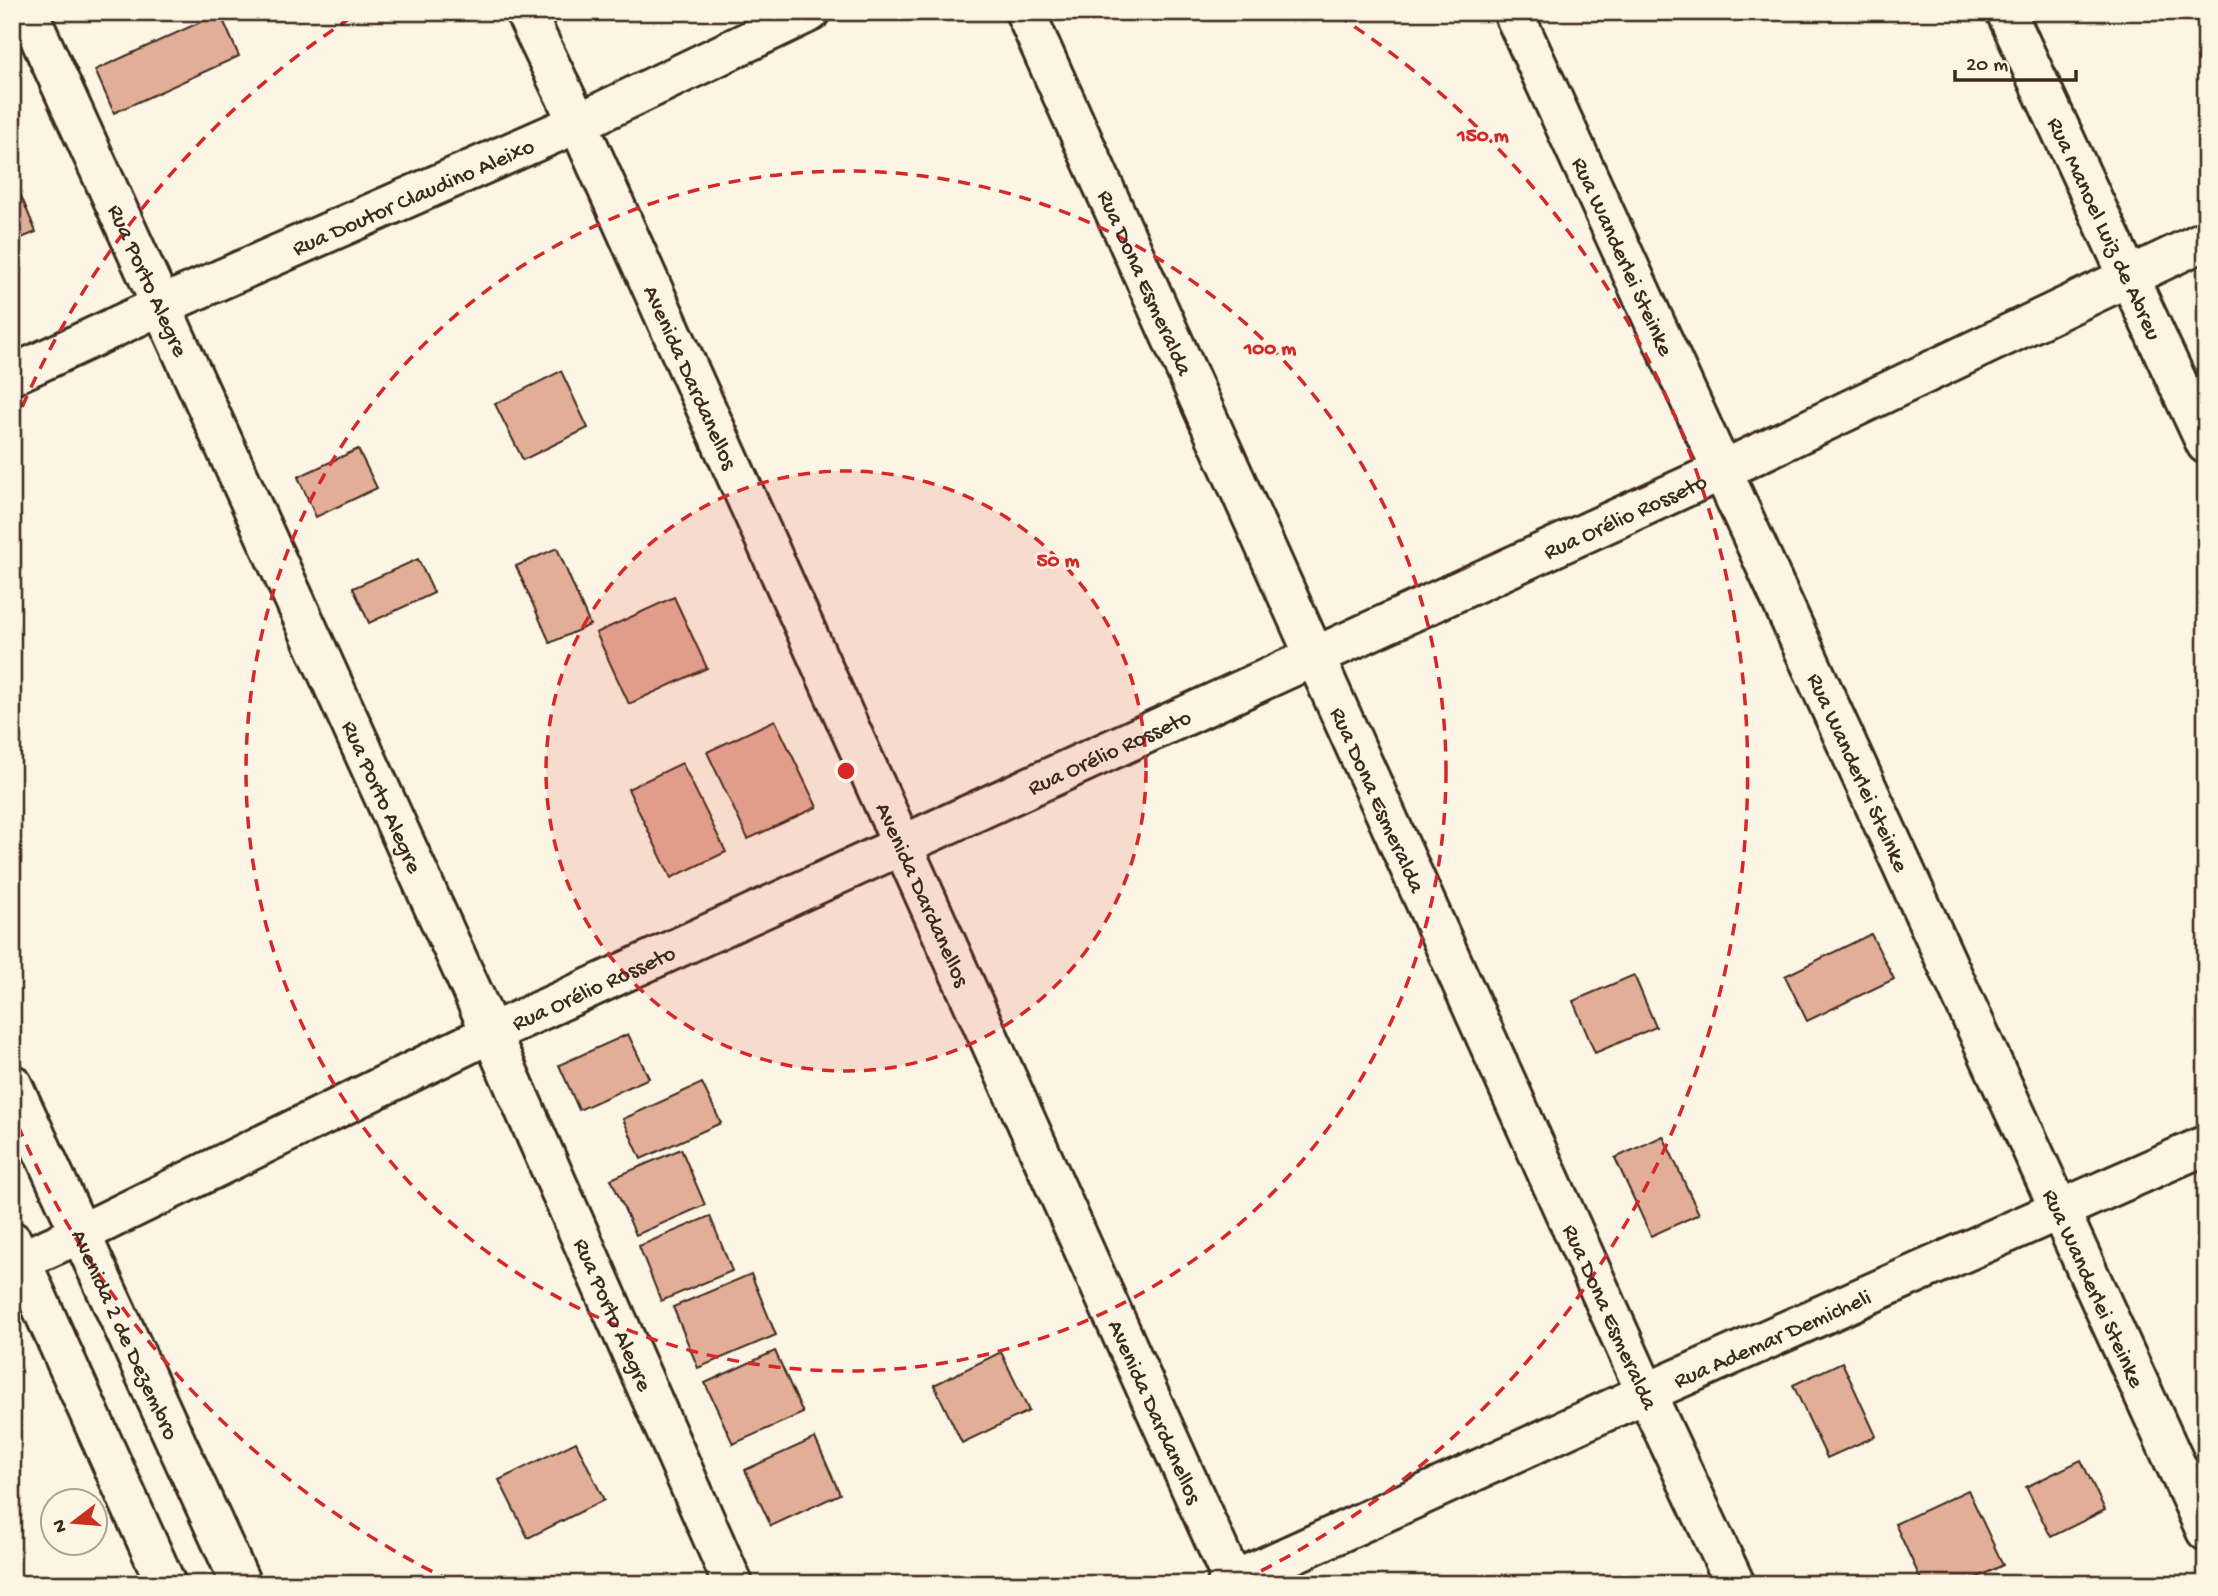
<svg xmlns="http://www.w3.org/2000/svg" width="2218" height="1596" viewBox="0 0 2218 1596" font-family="'Gochi Hand',sans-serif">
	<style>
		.building { fill: #e3ae97; stroke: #3b2a1e; stroke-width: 2 }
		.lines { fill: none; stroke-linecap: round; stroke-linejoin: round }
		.minor-casing { stroke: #3b2a1e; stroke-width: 44 }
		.tertiary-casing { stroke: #3b2a1e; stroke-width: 44 }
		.minor { stroke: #fcf5e5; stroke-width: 38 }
		.tertiary { stroke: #fcf5e5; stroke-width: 38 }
		.ring { fill: none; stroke: #d62828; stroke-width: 3.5; stroke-dasharray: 12 9 }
		.labels { text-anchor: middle; stroke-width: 5; stroke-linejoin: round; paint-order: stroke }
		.street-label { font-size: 23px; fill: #3b2a1e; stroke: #fcf5e5 }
		.centre { fill: #d62828; stroke: #fcf5e5; stroke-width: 3.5 }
		.ring-label { font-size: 21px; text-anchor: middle; font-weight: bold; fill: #d62828; stroke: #fcf5e5; stroke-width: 5; stroke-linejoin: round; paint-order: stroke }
	</style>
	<rect width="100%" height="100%" fill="#fcf5e5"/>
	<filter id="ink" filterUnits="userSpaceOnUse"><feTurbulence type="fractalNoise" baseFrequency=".0143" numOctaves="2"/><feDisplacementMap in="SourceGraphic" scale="14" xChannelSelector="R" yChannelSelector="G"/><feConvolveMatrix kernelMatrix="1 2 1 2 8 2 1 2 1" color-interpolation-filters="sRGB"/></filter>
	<g filter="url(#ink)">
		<path class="building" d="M220,13L239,56L114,113L95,70Z
			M12,174L36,232L12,242Z
			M561,371L588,428L523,460L495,404Z
			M358,449L377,488L316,517L298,477Z
			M557,548L590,625L550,643L516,566Z
			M418,559L434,593L369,623L353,588Z
			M674,597L707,668L629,704L596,633Z
			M775,720L817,807L748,839L707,752Z
			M682,763L726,852L671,878L628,789Z
			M1871,934L1894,979L1807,1021L1785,976Z
			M1634,975L1656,1027L1595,1053L1573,1001Z
			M628,1034L649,1078L579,1110L559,1065Z
			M702,1083L721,1123L641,1159L623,1119Z
			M1663,1136L1699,1214L1651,1236L1615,1158Z
			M681,1149L705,1205L636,1235L611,1179Z
			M710,1216L732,1271L661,1301L639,1246Z
			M751,1274L776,1335L698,1368L673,1307Z
			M775,1351L803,1413L733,1444L705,1383Z
			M1001,1352L1029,1411L962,1443L934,1385Z
			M1842,1362L1876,1436L1827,1458L1793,1385Z
			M815,1438L840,1494L771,1526L745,1470Z
			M576,1442L604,1500L528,1538L499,1480Z
			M2081,1460L2105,1510L2051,1537L2026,1487Z
			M1968,1490L2003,1565L1964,1584H1923L1895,1524Z"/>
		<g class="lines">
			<g class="minor-casing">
				<g id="minor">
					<path id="s1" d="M28,12L491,1033L733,1584"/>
					<path id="s2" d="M525,12L578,123L1234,1584"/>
					<path id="s3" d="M1025,12L1646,1393L1735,1584"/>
					<path id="s4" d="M1513,12L2206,1531"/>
					<path id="s5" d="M2006,12L2206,444"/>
					<path id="s6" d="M12,375L160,306L578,123L810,12"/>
					<path id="s7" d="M12,1264L82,1233L491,1033L1723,470L2206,240"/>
					<path id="s8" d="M1227,1584L1646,1393L2206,1145"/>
				</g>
			</g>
			<g class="tertiary-casing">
				<g id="tertiary">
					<path id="s9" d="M12,1084L241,1584"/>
					<path d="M12,1241L166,1584"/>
				</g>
			</g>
			<use href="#minor" class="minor"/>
			<use href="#tertiary" class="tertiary"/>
		</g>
	</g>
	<circle cx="846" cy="771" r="300" fill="#d62828" fill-opacity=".12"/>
	<g class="ring">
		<circle cx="846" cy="771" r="300"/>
		<circle cx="846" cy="771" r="600"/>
		<path d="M451 1581A901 901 0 0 1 14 1116M14 426A901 901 0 0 1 355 15M1337 15A901 901 0 0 1 1241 1581"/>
	</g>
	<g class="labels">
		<g class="street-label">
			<text dy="8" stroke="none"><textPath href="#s6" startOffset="439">Rua Doutor Claudino Aleixo</textPath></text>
			<text dy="8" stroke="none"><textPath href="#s5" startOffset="238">Rua Manoel Luiz de Abreu</textPath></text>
			<text dy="8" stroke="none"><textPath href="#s4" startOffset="268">Rua Wanderlei Steinke</textPath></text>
			<text dy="8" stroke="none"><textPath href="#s1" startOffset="294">Rua Porto Alegre</textPath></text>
			<text dy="8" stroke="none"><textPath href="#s3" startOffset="296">Rua Dona Esmeralda</textPath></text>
			<text dy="8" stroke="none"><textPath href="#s2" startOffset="401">Avenida Dardanellos</textPath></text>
			<text dy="8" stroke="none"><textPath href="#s7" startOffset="1778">Rua Orélio Rosseto</textPath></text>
			<text dy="8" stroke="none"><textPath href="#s7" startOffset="1211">Rua Orélio Rosseto</textPath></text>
			<text dy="8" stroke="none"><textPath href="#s4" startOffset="835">Rua Wanderlei Steinke</textPath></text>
			<text dy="8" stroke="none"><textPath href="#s1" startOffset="861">Rua Porto Alegre</textPath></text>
			<text dy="8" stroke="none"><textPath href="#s3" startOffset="863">Rua Dona Esmeralda</textPath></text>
			<text dy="8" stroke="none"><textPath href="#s2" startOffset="968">Avenida Dardanellos</textPath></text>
			<text dy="8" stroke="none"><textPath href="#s7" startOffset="644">Rua Orélio Rosseto</textPath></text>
			<text dy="8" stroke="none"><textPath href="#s4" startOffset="1402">Rua Wanderlei Steinke</textPath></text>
			<text dy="8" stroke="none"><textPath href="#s1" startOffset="1428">Rua Porto Alegre</textPath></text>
			<text dy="8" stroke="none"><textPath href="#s3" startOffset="1430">Rua Dona Esmeralda</textPath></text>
			<text dy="8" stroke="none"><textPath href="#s9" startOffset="275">Avenida 2 de Dezembro</textPath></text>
			<text dy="8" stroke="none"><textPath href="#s8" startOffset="598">Rua Ademar Demicheli</textPath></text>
			<text dy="8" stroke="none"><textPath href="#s2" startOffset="1535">Avenida Dardanellos</textPath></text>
		</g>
	</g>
	<circle cx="846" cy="771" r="10" class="centre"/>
	<g class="ring-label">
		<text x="1483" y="141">150 m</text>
		<text x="1270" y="354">100 m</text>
		<text x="1058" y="566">50 m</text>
	</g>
	<rect width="2218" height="1596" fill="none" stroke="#fcf5e5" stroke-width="42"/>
	<rect x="21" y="21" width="2176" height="1554" fill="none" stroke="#3b2a1e" stroke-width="2.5" filter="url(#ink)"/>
	<g transform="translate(74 1522) rotate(254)"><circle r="33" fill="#fcf5e5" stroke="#afa495" stroke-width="2"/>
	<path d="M0-5L12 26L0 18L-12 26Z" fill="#c8321e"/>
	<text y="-10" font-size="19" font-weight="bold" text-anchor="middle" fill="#3b2a1e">N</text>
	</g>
	<path d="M1955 70v10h121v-10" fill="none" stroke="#3b2a1e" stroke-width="3.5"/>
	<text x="1966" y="70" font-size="21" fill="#3b2a1e" stroke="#fcf5e5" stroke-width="5" paint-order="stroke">20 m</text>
</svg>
